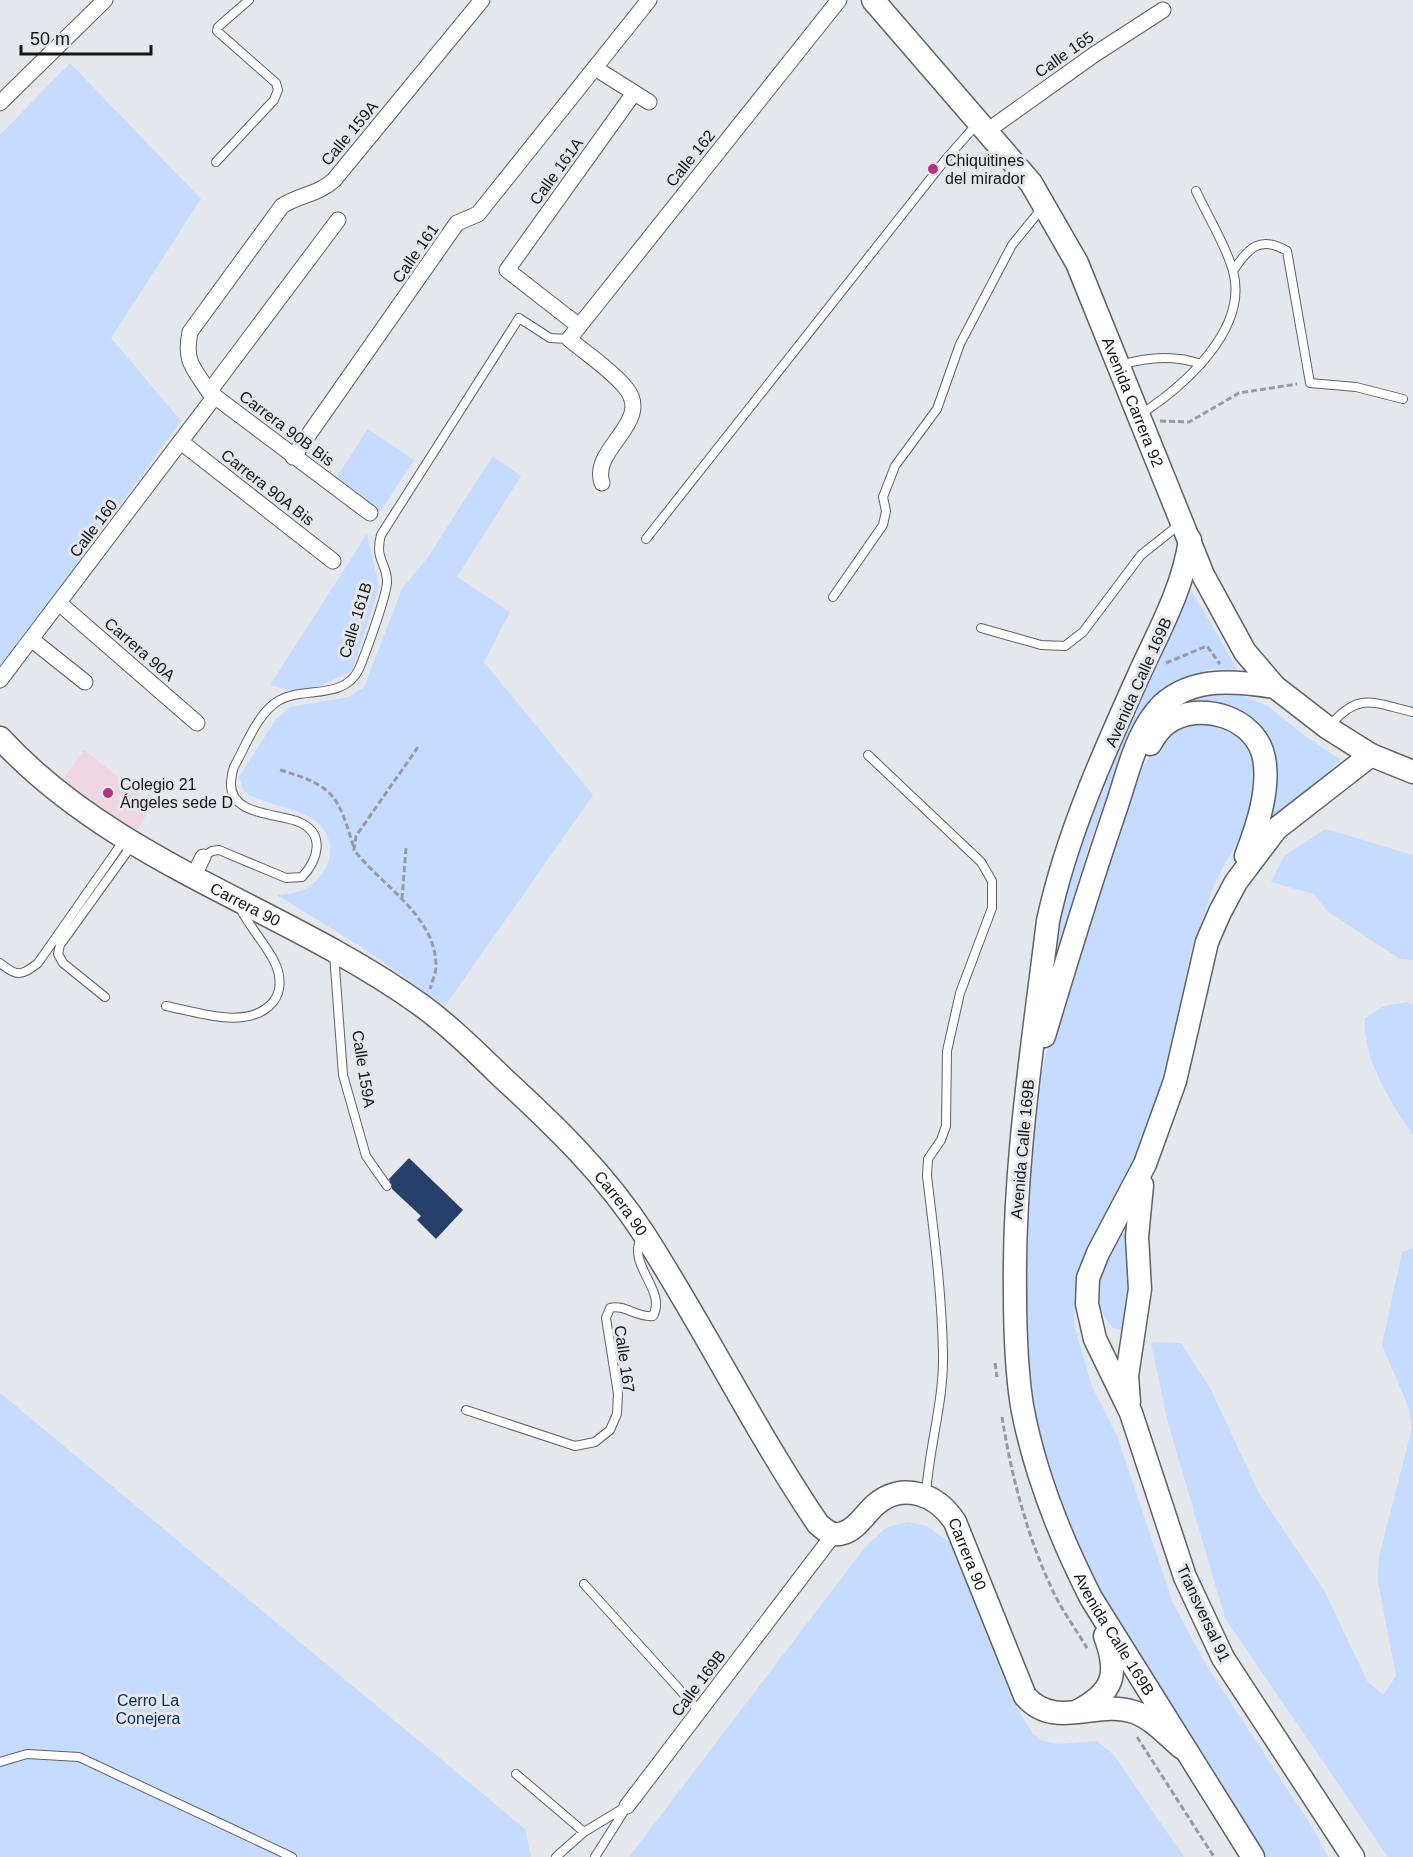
<svg xmlns="http://www.w3.org/2000/svg" width="1413" height="1857" viewBox="0 0 1413 1857" font-family="Arial,sans-serif">
	<style>
		.education { fill: #eed6e2 }
		.green { fill: #c5dbff }
		.building { fill: #27406b }
		.lines { fill: none; stroke-linecap: round; stroke-linejoin: round }
		.lane-casing { stroke: #5e6166; stroke-width: 10 }
		.street-casing { stroke: #5e6166; stroke-width: 17 }
		.secondary-casing { stroke: #5e6166; stroke-width: 25 }
		.path { stroke: #979a9e; stroke-width: 3; stroke-dasharray: 6 3; stroke-linecap: butt }
		.lane { stroke: #fff; stroke-width: 8 }
		.street { stroke: #fff; stroke-width: 15 }
		.secondary { stroke: #fff; stroke-width: 22 }
		.poi-dot { fill: #b3327c; stroke: #e4e8ed; stroke-width: 2 }
		.labels { text-anchor: middle; stroke-width: 6; stroke-linejoin: round; paint-order: stroke }
		.street-label { font-size: 16px; fill: #131416; stroke: #e4e8ed }
		.poi-label { font-size: 16px; fill: #131416; stroke: #e4e8ed; text-anchor: start }
		.park-label { font-size: 16px; fill: #0a2d67; stroke: #e4e8ed }
	</style>
	<rect width="100%" height="100%" fill="#e4e8ed"/>
	<path class="education" d="M84,750L153,805L135,832L62,780Z"/>
	<path class="green" d="M70,63L201,199L111,338L181,421L0,670V135Z
		M368,429L414,460L380,512L334,481Z
		M493,456L521,476L457,577L510,612L484,662L593,795L445,1006L363,948L277,895C299,894 312,889 324,871C330,862 332,850 329,840C319,806 271,809 244,792L239,777L276,719L290,707L349,697L364,687L402,589L428,557Z
		M367,534L379,587L352,671L303,694L270,685Z
		M1184,578L1238,670L1210,669L1180,682L1122,759L1090,841L1049,983L1061,910L1077,847Z
		M1195,693L1240,694L1268,706L1305,736L1341,760L1265,830C1271,806 1281,777 1275,752C1268,722 1228,700 1200,700C1191,700 1181,703 1172,705Z
		M1189,721H1216L1240,733L1251,751L1259,779L1242,834L1216,880L1190,955L1173,1057L1140,1150L1075,1276L1074,1325L1092,1387L1117,1436L1173,1603L1208,1668L1311,1825L1328,1857H1266L1208,1767L1117,1634L1029,1430L1019,1341L1033,1118L1049,1039L1135,781L1163,733Z
		M1326,829L1413,855V960L1400,959L1327,911L1314,894L1271,882L1284,856Z
		M1407,1002L1413,1005V1136C1391,1101 1362,1060 1365,1018L1384,1006Z
		M1124,1233C1136,1261 1129,1296 1128,1326L1121,1330L1113,1328C1091,1301 1092,1284 1107,1254C1112,1244 1114,1238 1124,1233Z
		M1413,1248V1857H1388L1225,1618L1167,1419L1151,1342L1181,1343L1211,1390L1260,1495L1325,1592L1367,1681L1383,1695L1396,1676L1378,1581L1379,1557L1412,1428L1408,1406L1382,1345L1402,1252Z
		M0,1393L525,1829L531,1857H0Z
		M907,1522L927,1526L950,1543L1011,1697L1033,1734L1041,1740L1058,1744L1097,1741L1114,1755L1184,1857H629L866,1546L886,1528Z"/>
	<path class="building" d="M409,1158L463,1210L436,1239L417,1220L421,1216L392,1189L389,1179Z"/>
	<g class="lines">
		<g class="lane-casing">
			<path id="lane" d="M216,162L274,100L278,90L276,83L217,31L218,27L249,0
				M1233,271C1248,248 1260,235 1287,251L1310,383L1356,387L1403,399
				M1121,365C1147,357 1175,355 1201,364
				M1141,414C1184,386 1249,329 1233,271C1226,245 1207,215 1196,191
				M646,539L946,159L976,125
				M833,597L883,525L886,511L883,497L895,466L937,409L960,344L1012,245L1042,208
				M981,628L1041,645L1065,646L1083,632L1141,555L1180,524
				M1329,727C1358,691 1373,703 1413,712
				M868,755L981,862L992,881V908L960,993L947,1051L946,1126L941,1140L928,1159L927,1176C934,1234 942,1295 943,1354C944,1401 929,1447 926,1494
				M203,857L212,851L219,850L286,878L302,877C318,860 326,834 299,822C277,813 229,816 231,782C232,775 232,770 235,765C246,745 258,713 278,701C302,686 344,701 359,669C365,655 386,597 387,583C388,564 374,560 381,535L519,318L550,338L569,339
				M334,954L343,1075L366,1156L387,1186
				M0,963C17,977 22,976 38,963L124,840
				M105,997L63,963L58,954L60,945L132,845
				M166,1006C197,1012 249,1031 273,1002C282,991 281,976 275,963C266,944 250,928 240,908
				M466,1410L575,1446L595,1442L610,1430L617,1414L618,1394L606,1318L610,1308C625,1304 637,1318 653,1316C667,1290 627,1266 641,1238
				M584,1584L699,1711
				M0,1762L27,1754L79,1757L292,1857
				M516,1774L584,1832
				M556,1857L584,1832L627,1806
				M595,1857L626,1808"/>
		</g>
		<g class="street-casing">
			<path id="street" d="M595,68L649,102
				M0,103L105,0
				M987,131L1095,54L1163,10
				M579,326L507,270L634,93
				M209,392L338,220
				M181,442L333,561
				M293,457L457,223L478,214L649,0
				M602,483C590,448 655,422 625,387C610,369 587,354 569,339L839,0
				M370,513L209,392C193,367 184,362 190,332L282,206C299,195 319,194 334,180L482,0
				M59,603L197,723
				M31,639L85,682
				M0,680L215,396
				M193,877L203,857
				M627,1806L834,1534"/>
		</g>
		<g class="secondary-casing">
			<g id="secondary">
				<path id="s1" d="M873,0L1031,183L1077,263L1203,575L1245,652L1275,687L1328,728L1371,755L1413,772"/>
				<path id="s2" d="M1190,540C1183,587 1162,625 1142,668C1105,750 1067,833 1048,921C1033,1044 1013,1168 1015,1292C1015,1330 1016,1368 1022,1406C1034,1471 1061,1539 1091,1598L1253,1857"/>
				<path id="s3" d="M0,738C115,863 286,908 421,1005C451,1027 477,1053 504,1079C556,1127 605,1174 644,1234C705,1329 755,1431 818,1524C826,1531 833,1537 843,1533C856,1530 865,1514 875,1505C902,1481 937,1494 955,1522L1025,1696C1055,1731 1097,1699 1134,1712C1152,1718 1168,1736 1182,1748"/>
				<path d="M1150,744C1154,737 1160,728 1167,723C1199,700 1256,717 1264,758C1270,790 1257,827 1246,856"/>
				<path d="M1044,1036C1067,959 1091,881 1117,805C1128,772 1137,730 1162,705C1193,676 1237,681 1275,687"/>
				<path d="M1129,1402L1127,1376L1140,1289L1137,1237L1142,1185"/>
				<path d="M1078,1711C1114,1692 1119,1674 1105,1636"/>
				<path d="M1353,1857L1223,1658L1185,1577L1131,1413L1095,1339L1087,1304L1088,1278L1098,1253L1145,1164L1175,1081L1207,942L1220,912L1236,882L1276,829L1371,755"/>
			</g>
		</g>
		<path class="path" d="M1160,421L1189,422L1239,393L1297,384
			M1166,663L1207,646L1220,664
			M418,747L356,836L354,850C382,886 436,916 436,966C436,973 432,982 430,989
			M280,770C335,786 338,796 354,848
			M402,899L406,848
			M995,1363L997,1377
			M1002,1417C1011,1474 1027,1536 1052,1589C1061,1609 1075,1628 1087,1648
			M1137,1737L1214,1857"/>
		<use href="#lane" class="lane"/>
		<use href="#street" class="street"/>
		<use href="#secondary" class="secondary"/>
	</g>
	<g class="poi-dot">
		<circle cx="933" cy="169" r="6"/>
		<circle cx="108" cy="793" r="6"/>
	</g>
	<g class="labels">
		<g class="street-label">
			<text transform="translate(1064 54) rotate(-35)" y="6">Calle 165</text>
			<text transform="translate(349 133) rotate(-50)" y="6">Calle 159A</text>
			<text transform="translate(690 158) rotate(-51)" y="6">Calle 162</text>
			<text transform="translate(556 171) rotate(-54)" y="6">Calle 161A</text>
			<text transform="translate(415 253) rotate(-55)" y="6">Calle 161</text>
			<text dy="6" stroke="none"><textPath href="#s1" startOffset="484">Avenida Carrera 92</textPath></text>
			<text transform="translate(287 428) rotate(37)" y="6">Carrera 90B Bis</text>
			<text transform="translate(268 487) rotate(38)" y="6">Carrera 90A Bis</text>
			<text transform="translate(93 528) rotate(-53)" y="6">Calle 160</text>
			<text transform="translate(355 620) rotate(-73)" y="6">Calle 161B</text>
			<text transform="translate(140 649) rotate(41)" y="6">Carrera 90A</text>
			<text transform="translate(1138 682) rotate(-66)" y="6">Avenida Calle 169B</text>
			<text dy="6" stroke="none"><textPath href="#s3" startOffset="298">Carrera 90</textPath></text>
			<text transform="translate(364 1069) rotate(81)" y="6">Calle 159A</text>
			<text transform="translate(1022 1149) rotate(-85)" y="6">Avenida Calle 169B</text>
			<text dy="6" stroke="none"><textPath href="#s3" startOffset="783">Carrera 90</textPath></text>
			<text transform="translate(625 1359) rotate(82)" y="6">Calle 167</text>
			<text dy="6" stroke="none"><textPath href="#s3" startOffset="1359">Carrera 90</textPath></text>
			<text transform="translate(1204 1613) rotate(65)" y="6">Transversal 91</text>
			<text dy="6" stroke="none"><textPath href="#s2" startOffset="1142">Avenida Calle 169B</textPath></text>
			<text transform="translate(698 1683) rotate(-53)" y="6">Calle 169B</text>
		</g>
		<g class="poi-label">
			<text x="945" y="166">Chiquitines<tspan x="945" dy="18">del mirador</tspan></text>
			<text x="120" y="790">Colegio 21<tspan x="120" dy="18">Ángeles sede D</tspan></text>
		</g>
		<g class="park-label">
			<text x="148" y="1706">Cerro La<tspan x="148" dy="18">Conejera</tspan></text>
		</g>
	</g>
	<path d="M21 45v9h130v-9" fill="none" stroke="#131416" stroke-width="3"/>
	<text x="30" y="45" font-size="18" fill="#131416" stroke="#e4e8ed" stroke-width="4.5" paint-order="stroke">50 m</text>
</svg>
